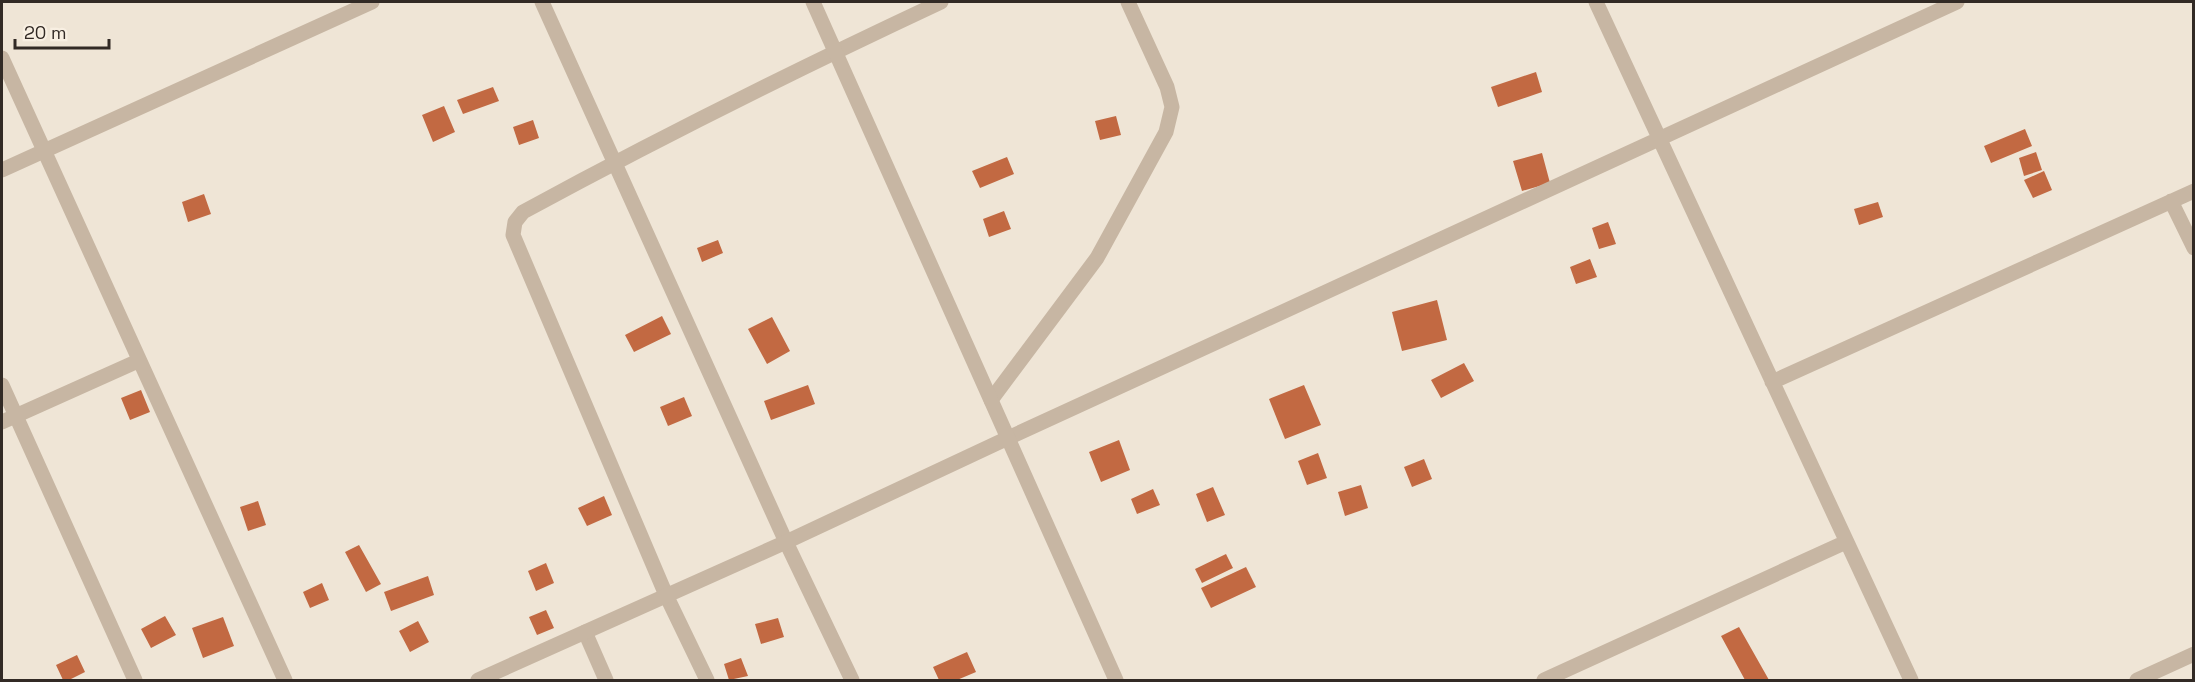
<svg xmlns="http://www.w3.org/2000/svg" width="2195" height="682" viewBox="0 0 2195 682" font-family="'Space Grotesk',sans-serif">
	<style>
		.building { fill: #c26942 }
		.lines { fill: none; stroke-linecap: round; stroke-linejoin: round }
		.minor { stroke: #c7b6a3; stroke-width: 15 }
		.tertiary { stroke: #c7b6a3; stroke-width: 15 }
	</style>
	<rect width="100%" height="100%" fill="#efe5d6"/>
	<path class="building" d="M1536,72L1542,92L1498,107L1491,87Z
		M493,87L499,101L463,114L457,100Z
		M444,106L455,132L433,142L422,115Z
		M1116,116L1121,135L1100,140L1095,121Z
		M533,120L539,138L519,145L513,127Z
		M2025,129L2032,146L1991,163L1984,146Z
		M2036,152L2042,170L2024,176L2019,158Z
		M1542,153L1550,183L1522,191L1513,161Z
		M1007,157L1014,174L980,188L972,171Z
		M2044,171L2052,190L2033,198L2024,180Z
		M204,194L211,214L188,222L182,202Z
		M1878,202L1883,217L1859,225L1854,209Z
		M1004,211L1011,229L989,237L983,219Z
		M1608,222L1616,244L1599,249L1592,228Z
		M718,240L723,253L702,262L697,248Z
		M1590,259L1597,277L1576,284L1570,267Z
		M1437,300L1447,340L1402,351L1392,312Z
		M662,316L671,334L634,352L625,335Z
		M772,317L790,351L767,364L748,329Z
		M1464,363L1474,381L1441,398L1431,380Z
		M808,385L815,404L771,420L764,401Z
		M1304,385L1321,425L1285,439L1269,399Z
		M141,390L150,412L130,420L121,398Z
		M684,397L692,416L668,426L660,407Z
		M1119,440L1130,470L1101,482L1089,452Z
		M1318,453L1327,478L1307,485L1298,461Z
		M1424,459L1432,479L1412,487L1404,467Z
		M1361,485L1368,508L1345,516L1338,492Z
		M1213,487L1225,515L1207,522L1196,494Z
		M1153,489L1160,505L1137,514L1131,499Z
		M604,496L612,515L587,526L578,508Z
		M258,501L266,525L248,531L240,507Z
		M359,545L381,584L366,592L345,552Z
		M1226,554L1233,568L1202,583L1195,569Z
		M546,563L554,583L536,591L528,571Z
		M1246,567L1256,587L1211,608L1201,588Z
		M428,576L434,595L391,611L384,592Z
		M322,583L329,600L310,608L303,592Z
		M546,610L554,628L537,635L529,617Z
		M165,616L176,635L151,648L141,629Z
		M223,617L234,646L203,658L192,628Z
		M778,618L784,637L761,644L755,624Z
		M418,621L429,642L410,652L399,631Z
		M1739,627L1769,680H1745L1721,636Z
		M967,652L976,672L957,680H939L933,667Z
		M77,655L85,672L69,680H63L56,665Z
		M741,658L748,676L729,680L724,664Z"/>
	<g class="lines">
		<path class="minor" d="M542,2L786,542L852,680
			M1596,2L1911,680
			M2,58L285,680
			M2,170L372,2
			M2171,201L2194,248
			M1772,382L2194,191
			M2,385L135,680
			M991,400L1097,258L1166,132L1172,107L1167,87L1128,2
			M2,422L138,361
			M1008,438L1957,2
			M585,632L606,680
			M707,680L666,595L513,235L515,222L523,212C661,137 800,68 941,2
			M1544,680L1846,542
			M2137,680L2194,654"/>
		<path class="tertiary" d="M813,2L1116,680
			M478,680L786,542L1008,438"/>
	</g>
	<rect width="2195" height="682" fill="none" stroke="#322a25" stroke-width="6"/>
	<path d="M15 39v9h94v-9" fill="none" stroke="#322a25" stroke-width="3"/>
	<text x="24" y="39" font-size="18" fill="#322a25" stroke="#f8efe2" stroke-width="4.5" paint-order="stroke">20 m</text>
</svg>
